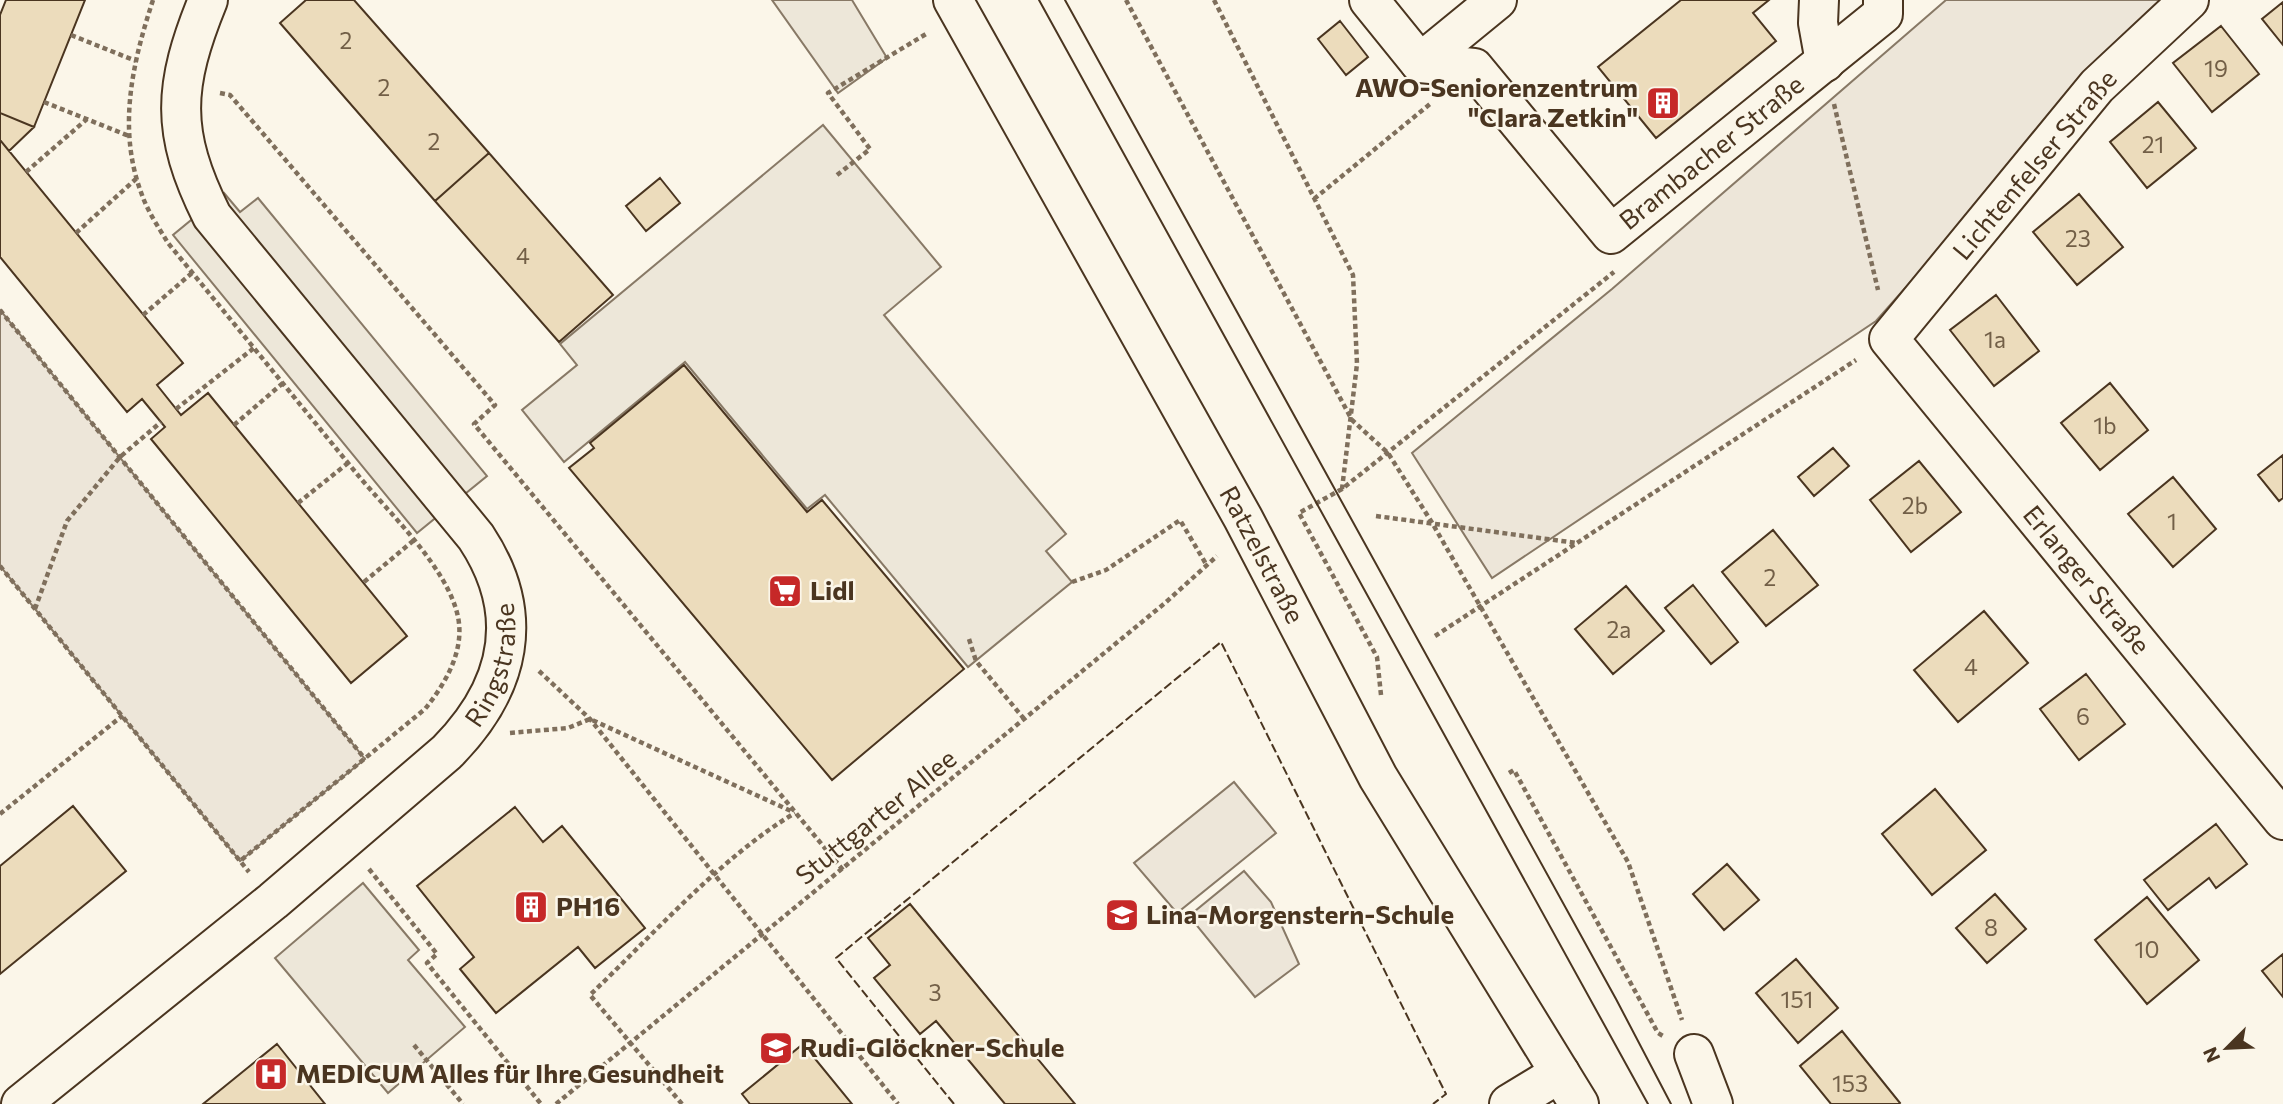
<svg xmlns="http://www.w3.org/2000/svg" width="2283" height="1104" viewBox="0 0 2283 1104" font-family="Commissioner,sans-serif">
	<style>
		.green { fill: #ede6d9; stroke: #887966; stroke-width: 2 }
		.parking { fill: #ede7d9; stroke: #887966; stroke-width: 2 }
		.building { fill: #ecdcbc; stroke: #4a3520; stroke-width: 2 }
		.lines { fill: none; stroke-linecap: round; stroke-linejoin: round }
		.minor-casing { stroke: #4a3520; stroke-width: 42 }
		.major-casing { stroke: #4a3520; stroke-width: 42 }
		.path { stroke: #7f6f5c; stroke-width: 4.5; stroke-dasharray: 5 3.5; stroke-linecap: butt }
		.minor { stroke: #fbf6e9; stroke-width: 38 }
		.major { stroke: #fbf6e9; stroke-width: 38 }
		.tram { stroke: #4a3520; stroke-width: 2 }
		.fence { stroke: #4a3520; stroke-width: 2; stroke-dasharray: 9 3.5; stroke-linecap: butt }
		.labels { text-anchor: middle; stroke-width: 5; stroke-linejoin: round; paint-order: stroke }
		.number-label { font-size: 23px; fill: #725f47 }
		.poi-label { font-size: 26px; font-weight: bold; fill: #4a3520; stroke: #fbf6e9; text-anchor: start }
		.street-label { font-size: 26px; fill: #4a3520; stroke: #fbf6e9 }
	</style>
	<rect width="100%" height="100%" fill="#fbf6e9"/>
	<path class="green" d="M1946,0H2160L1876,321L1492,578L1412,453L1612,289Z
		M0,310L365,759L240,861L0,566Z
		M1234,782L1276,833L1177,913L1134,863Z
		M1244,871L1271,902L1299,964L1255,997L1189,916Z"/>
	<path class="parking" d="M772,0H852L887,58L838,93Z
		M823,125L941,267L884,315L1066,534L1046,551L1072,582L968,667L825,495L807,509L685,362L564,462L522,410L577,365L560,344Z
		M224,193L240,212L258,198L487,476L417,533L173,235Z
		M363,883L419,950L408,960L465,1027L388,1093L275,958Z"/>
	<path class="building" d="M6,0H85L34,127L0,113V15Z
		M306,0H354L489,153L435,201L280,23Z
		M1681,0H1769L1753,13L1776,41L1656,138L1598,67Z
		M2283,2V45L2262,19Z
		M1340,21L1368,57L1346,75L1318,39Z
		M2221,26L2259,74L2212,112L2173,63Z
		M2158,102L2196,148L2147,188L2110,142Z
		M0,113L34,127L9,151L0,140Z
		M0,140L183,363L157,385L181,415L208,393L407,636L351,683L151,439L165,427L142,399L127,412L0,257Z
		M489,153L613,295L559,342L435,201Z
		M660,178L680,203L646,231L626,206Z
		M2079,194L2123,247L2077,285L2033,232Z
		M1996,295L2039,351L1994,386L1950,330Z
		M684,365L807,512L822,500L964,669L832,780L569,468L594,448L590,443Z
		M2110,383L2148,430L2100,470L2061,423Z
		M1833,448L1849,466L1814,496L1798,477Z
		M2283,455V498L2279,501L2258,475Z
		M1919,461L1961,512L1911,552L1870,500Z
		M2173,477L2216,529L2173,567L2128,514Z
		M1773,530L1818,585L1766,626L1722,572Z
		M1693,585L1738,642L1711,664L1665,608Z
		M1626,586L1664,631L1613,674L1575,629Z
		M1984,611L2028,663L1958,722L1914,670Z
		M2086,674L2125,724L2079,760L2040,709Z
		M1935,789L1986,850L1932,895L1882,834Z
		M73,806L126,871L0,974V866Z
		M515,807L543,842L562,826L645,928L595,968L578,947L496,1013L460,969L474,957L417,886Z
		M2216,824L2247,864L2216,888L2209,878L2168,910L2144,880Z
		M1727,864L1759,900L1724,930L1693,894Z
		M1995,894L2026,929L1987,963L1956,928Z
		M2147,897L2199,960L2147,1004L2095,940Z
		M910,904L952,955L1075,1104H1005L936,1021L920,1034L874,978L890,965L868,938Z
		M2283,954V997L2262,971Z
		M1796,959L1838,1008L1798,1043L1756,993Z
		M1842,1031L1900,1103L1899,1104H1831L1800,1066Z
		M277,1044L325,1104H203Z
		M803,1044L852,1104H750L742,1094Z"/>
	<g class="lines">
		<g class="minor-casing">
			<g id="minor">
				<path id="s1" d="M1369,0L1420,63L1474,68L1611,234L1883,14V0"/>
				<path d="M1819,0L1818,23L1825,62"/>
				<path id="s2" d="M2189,0L2097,86L1889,339L2283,820"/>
				<path d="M1420,63L1497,0"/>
				<path d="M1694,1054L1713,1104"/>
				<path id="s3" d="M21,1104L273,901L447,752C511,687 527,614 476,537L212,216C170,132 173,86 208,0"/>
				<path d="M1509,1104L1560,1073"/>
			</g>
		</g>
		<g class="major-casing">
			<g id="major">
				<path id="s4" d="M953,0L1243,518L1378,777L1579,1104"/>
			</g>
		</g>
		<path class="path" d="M153,0C132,64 117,130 142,195C148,212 159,228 168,243C231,320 294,397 357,474C389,513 448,568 458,617C465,651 445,684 425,709L240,861
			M1126,0L1352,420L1388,453L1431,521L1628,862L1682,1020
			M1214,0L1353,275L1357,364L1342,489
			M71,35L136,61
			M220,93L230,95L495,405L474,424L843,870
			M44,102L129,136
			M1834,104L1878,290
			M26,172L87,119
			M837,175L870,149L828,93L926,34
			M1314,199L1430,104
			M76,233L137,178
			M0,310L365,759
			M143,315L192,273
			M176,409L254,348
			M234,425L283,383
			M298,503L348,463
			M1376,516L1577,543
			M0,566L249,872
			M364,582L413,541
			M1072,582L1106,570L1180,520L1206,564
			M35,609L67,521L120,457L161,422
			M1435,636L1856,360
			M969,639L976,661L1025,720
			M539,671L590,719L898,1104
			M1381,695L1377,657L1299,513L1342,489L1614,272
			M510,733L568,728L590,719L791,811
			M1509,773L1514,770L1658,1033L1663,1036
			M0,814L122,716
			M369,869L437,954L427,963L541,1104
			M414,1045L463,1104
			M556,1104L1165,603L1217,556
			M682,1104L590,995C652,936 722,856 795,813"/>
		<use href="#minor" class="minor"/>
		<use href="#major" class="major"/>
		<path class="tram" d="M1039,0L1648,1104
			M1065,0L1616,999L1671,1104"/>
		<path class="fence" d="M954,1104L836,958L1221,642L1446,1094L1433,1104"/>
	</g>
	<defs>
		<g id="building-square" transform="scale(1.75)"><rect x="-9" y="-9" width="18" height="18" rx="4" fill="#c62828" stroke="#fbf6e9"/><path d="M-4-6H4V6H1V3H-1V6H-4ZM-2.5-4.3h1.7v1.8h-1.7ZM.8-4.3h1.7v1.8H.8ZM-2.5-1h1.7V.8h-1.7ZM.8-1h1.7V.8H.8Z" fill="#fff"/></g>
		<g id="supermarket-square" transform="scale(1.75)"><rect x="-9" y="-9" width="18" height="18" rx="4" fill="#c62828" stroke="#fbf6e9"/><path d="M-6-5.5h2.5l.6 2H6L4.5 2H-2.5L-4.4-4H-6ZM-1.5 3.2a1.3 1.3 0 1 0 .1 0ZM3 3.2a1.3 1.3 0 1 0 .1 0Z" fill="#fff"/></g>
		<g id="school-square" transform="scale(1.75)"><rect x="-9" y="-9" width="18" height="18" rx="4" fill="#c62828" stroke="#fbf6e9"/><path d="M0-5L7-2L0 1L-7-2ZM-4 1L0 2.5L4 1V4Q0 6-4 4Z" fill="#fff"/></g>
		<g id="hospital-square" transform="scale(1.75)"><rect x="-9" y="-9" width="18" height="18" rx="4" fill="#c62828" stroke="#fbf6e9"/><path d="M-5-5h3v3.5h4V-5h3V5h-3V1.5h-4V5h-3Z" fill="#fff"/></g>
	</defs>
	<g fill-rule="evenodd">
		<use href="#building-square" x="1663" y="103"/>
		<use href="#supermarket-square" x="785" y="591"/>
		<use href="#building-square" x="531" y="907"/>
		<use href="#school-square" x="1122" y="915"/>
		<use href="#school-square" x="776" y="1048"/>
		<use href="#hospital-square" x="271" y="1074"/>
	</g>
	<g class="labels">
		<g class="number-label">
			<text x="346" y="49">2</text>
			<text x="2216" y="77">19</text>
			<text x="384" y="96">2</text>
			<text x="434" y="150">2</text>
			<text x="2153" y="153">21</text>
			<text x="2078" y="247">23</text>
			<text x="523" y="264">4</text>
			<text x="1995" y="348">1a</text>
			<text x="2105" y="434">1b</text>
			<text x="1915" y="514">2b</text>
			<text x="2172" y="530">1</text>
			<text x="1770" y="586">2</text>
			<text x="1619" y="638">2a</text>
			<text x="1971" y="675">4</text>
			<text x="2083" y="725">6</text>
			<text x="1991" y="936">8</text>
			<text x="2147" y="958">10</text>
			<text x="935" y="1001">3</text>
			<text x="1797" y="1008">151</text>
			<text x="1850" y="1092">153</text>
		</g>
		<g class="poi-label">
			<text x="1638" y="97" text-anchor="end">AWO-Seniorenzentrum<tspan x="1638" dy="30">"Clara Zetkin"</tspan></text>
			<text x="810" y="600">Lidl</text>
			<text x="556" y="916">PH16</text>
			<text x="1146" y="924">Lina-Morgenstern-Schule</text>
			<text x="800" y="1057">Rudi-Glöckner-Schule</text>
			<text x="296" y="1083">MEDICUM Alles für Ihre Gesundheit</text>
		</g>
		<g class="street-label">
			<text dy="9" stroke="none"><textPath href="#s1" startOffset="480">Brambacher Straße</textPath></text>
			<text transform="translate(2035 165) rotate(-50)" y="9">Lichtenfelser Straße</text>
			<text dy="9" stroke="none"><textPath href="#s4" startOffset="635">Ratzelstraße</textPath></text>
			<text dy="9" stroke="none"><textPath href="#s2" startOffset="765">Erlanger Straße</textPath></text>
			<text dy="9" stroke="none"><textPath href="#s3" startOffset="654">Ringstraße</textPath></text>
			<text transform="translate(876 817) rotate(-39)" y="9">Stuttgarter Allee</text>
		</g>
	</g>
	<g transform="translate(2227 1048) rotate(246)" stroke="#fbf6e9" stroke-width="5" paint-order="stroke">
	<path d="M0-5L12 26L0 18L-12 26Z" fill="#4a3520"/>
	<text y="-10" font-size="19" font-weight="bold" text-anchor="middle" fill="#4a3520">N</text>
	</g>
</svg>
